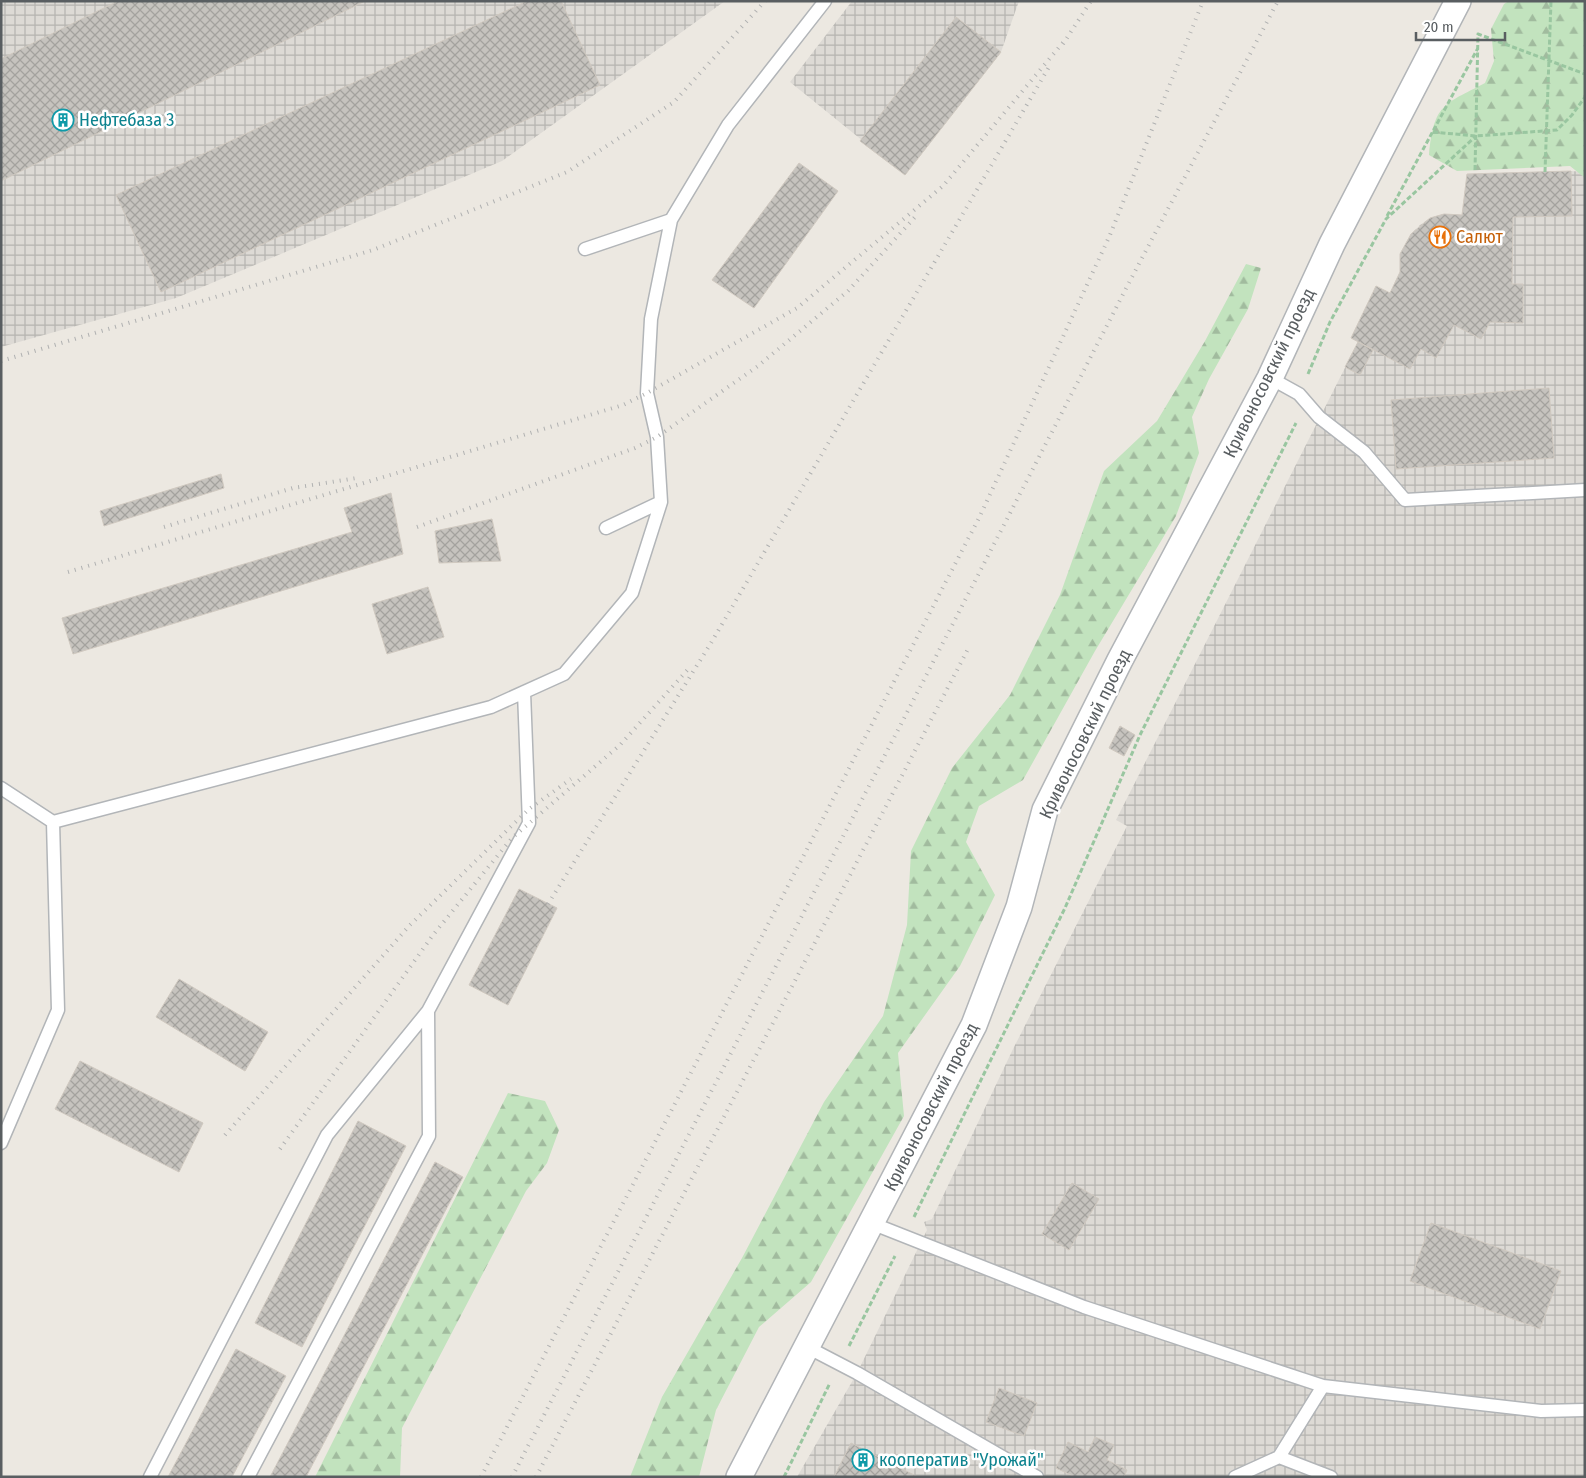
<svg xmlns="http://www.w3.org/2000/svg" width="1586" height="1478" viewBox="0 0 1586 1478" font-family="'Fira Sans Condensed',sans-serif">
	<style>
		.industrial { fill: url(#industrial-grid) }
		.forest { fill: url(#forest-firs) }
		.building { fill: url(#building-cross-hatch); stroke: #d0c9c0 }
		.lines { fill: none; stroke-linecap: round; stroke-linejoin: round }
		.lane-casing { stroke: #b2b5b8; stroke-width: 15 }
		.street-casing { stroke: #b2b5b8; stroke-width: 28 }
		.path { stroke: #99c6a0; stroke-width: 3; stroke-dasharray: 5 2.5; stroke-linecap: butt }
		.lane { stroke: #fff; stroke-width: 12 }
		.street { stroke: #fff; stroke-width: 25 }
		.rail { stroke: #b0b1b1; stroke-width: 4; stroke-dasharray: 1 6; stroke-linecap: butt }
		.labels { text-anchor: middle; stroke-width: 5; stroke-linejoin: round; paint-order: stroke }
		.culture-label { font-size: 18px; fill: #0d838f; stroke: #fff; text-anchor: start }
		.food-label { font-size: 18px; fill: #c56008; stroke: #fff; text-anchor: start }
		.street-label { font-size: 18px; fill: #595e61; stroke: #fff }
	</style>
	<defs>
		<pattern id="industrial-grid" width="8" height="8" patternUnits="userSpaceOnUse" patternTransform="scale(1.25)"><rect width="8" height="8" fill="#dddad5"/><path d="M0 4h8M4 0v8" fill="none" stroke="#b6b4b0"/></pattern>
		<pattern id="forest-firs" width="22" height="20" patternUnits="userSpaceOnUse" patternTransform="scale(1.25)"><rect width="22" height="20" fill="#c2e3be"/><path d="M5 1l3.5 6h-7zM16 11l3.5 6h-7z" fill="#a1bb9e"/></pattern>
		<pattern id="building-cross-hatch" width="8" height="8" patternUnits="userSpaceOnUse" patternTransform="scale(1.25)"><rect width="8" height="8" fill="#c6c3be"/><path d="M0 0l8 8M0 8l8-8" fill="none" stroke="#a4a29e"/></pattern>
	</defs>
	<rect width="100%" height="100%" fill="#ece8e1"/>
	<path class="industrial" d="M1,1H725L502,161L176,298L1,347Z
		M852,1H1019L1001,52L905,175L790,82Z
		M1571,171L1585,172V1477H797L857,1373L927,1230L924,1222L932,1219L1013,1049L1127,826L1116,820L1358,342L1351,338L1376,286L1390,293L1400,272V254L1411,234L1420,225L1430,218L1444,214L1462,215L1467,174Z"/>
	<path class="forest" d="M1509,1H1585V178L1570,166L1457,171L1429,155C1434,104 1443,105 1485,83L1494,61L1491,29L1504,4Z
		M1246,264L1261,268L1248,309L1209,379L1192,417L1199,453L1176,516L1095,651L1023,780L979,806L966,842L995,895L960,966L898,1053L904,1116L811,1282L759,1327L716,1410L699,1477H630L662,1397L742,1258L824,1102L883,1016L907,925L911,851L952,768L1010,695L1060,595L1104,471L1157,421L1205,341Z
		M508,1093L545,1101L559,1130L547,1163L526,1191L402,1428L400,1477H315Z"/>
	<path class="building" d="M118,1H365L1,181V59Z
		M527,1H561L600,85L161,292L116,195Z
		M956,17L1001,52L905,175L860,141Z
		M799,163L838,191L754,308L712,280Z
		M1571,171L1572,216L1513,217L1512,284H1523V323L1490,322L1481,339L1454,325L1436,358L1421,349L1410,369L1351,338L1376,286L1390,293L1400,272V254L1411,234L1430,218L1444,214L1462,215L1467,174Z
		M1358,342L1373,350L1360,375L1345,367Z
		M1549,388L1554,458L1396,469L1391,400Z
		M221,474L224,488L104,526L100,511Z
		M391,493L403,554L73,654L62,618L352,532L344,508Z
		M492,519L501,561L439,563L435,531Z
		M428,587L444,637L387,654L372,604Z
		M1120,726L1135,735L1124,756L1109,748Z
		M519,889L557,908L508,1005L469,985Z
		M179,979L268,1032L245,1071L156,1017Z
		M80,1061L203,1123L179,1172L55,1109Z
		M358,1121L406,1146L302,1347L255,1323Z
		M435,1162L463,1177L306,1477H270Z
		M1072,1183L1099,1199L1069,1250L1042,1234Z
		M1431,1223L1561,1271L1540,1329L1410,1281Z
		M236,1349L286,1376L232,1477H168Z
		M999,1388L1037,1403L1024,1436L986,1422Z
		M1095,1437L1114,1445L1107,1460L1127,1470L1124,1477H1075L1056,1468L1068,1442L1088,1452Z
		M851,1443L918,1477H834Z"/>
	<g class="lines">
		<g class="lane-casing">
			<path id="lane" d="M585,249L671,220
				M1270,378L1299,394L1319,417L1364,452L1405,500L1585,490
				M606,528L661,502
				M1,788L53,822L491,707L564,674L632,593L661,502L657,437L647,393L651,319L671,220L728,125L825,1
				M1,1143L58,1010L53,822
				M871,1223L1084,1307L1323,1386L1541,1411L1585,1410
				M807,1347L857,1373L1037,1477
				M1279,1457L1331,1477
				M150,1477L327,1135L428,1011L529,823L524,692
				M248,1477L429,1136L428,1011
				M1235,1477L1279,1457L1323,1386"/>
		</g>
		<g class="street-casing">
			<path id="street" d="M739,1477L974,1025L1019,907L1045,810L1120,660L1270,378L1332,244L1458,1"/>
		</g>
		<path class="path" d="M1433,132L1476,136L1557,130L1572,115L1585,97
			M1475,170L1478,34L1585,74
			M1545,172L1551,1
			M1387,216L1478,48
			M1308,374L1330,322L1386,219L1476,136
			M914,1217L1065,908L1140,735L1296,423
			M849,1346L895,1256
			M784,1477L830,1383"/>
		<use href="#lane" class="lane"/>
		<use href="#street" class="street"/>
		<path class="rail" d="M1063,44L1091,1
			M1,361L373,250L567,172L674,102L765,1
			M164,527L293,488L357,478
			M417,527L635,448L657,437L758,366L848,291L916,216
			M68,572L623,405L647,393L797,308L943,186L1066,39
			M548,904L711,643L1049,67
			M225,1135L409,926L529,809L571,779
			M280,1149L433,935L512,838L620,745L691,666
			M481,1477L980,516L1110,235L1203,1
			M512,1477L1132,277L1278,1
			M536,1477L968,649"/>
	</g>
	<defs>
		<g id="building-ring" transform="scale(1.125)"><circle r="9.5" fill="#fff" stroke="#0f9aa8" stroke-width="1.5"/><path d="M-4-6H4V6H1V3H-1V6H-4ZM-2.5-4.3h1.7v1.8h-1.7ZM.8-4.3h1.7v1.8H.8ZM-2.5-1h1.7V.8h-1.7ZM.8-1h1.7V.8H.8Z" fill="#0f9aa8"/></g>
		<g id="restaurant-ring" transform="scale(1.125)"><circle r="9.5" fill="#fff" stroke="#e8710a" stroke-width="1.5"/><path d="M-5-6h1v4h1v-4h1v4h1v-4h1v5L-1.5 .5V6h-2V.5L-5-1ZM5-6V6H3V1.5H1.5Q1.5-4 5-6Z" fill="#e8710a"/></g>
	</defs>
	<g fill-rule="evenodd">
		<use href="#building-ring" x="63" y="120"/>
		<use href="#restaurant-ring" x="1440" y="237"/>
		<use href="#building-ring" x="863" y="1460"/>
	</g>
	<g class="labels">
		<g class="culture-label">
			<text x="79" y="126">Нефтебаза 3</text>
			<text x="879" y="1466">кооператив "Урожай"</text>
		</g>
		<g class="food-label">
			<text x="1456" y="243">Салют</text>
		</g>
		<g class="street-label">
			<text transform="translate(1269 373) rotate(-64)" y="6">Кривоносовский проезд</text>
			<text transform="translate(1085 734) rotate(-64)" y="6">Кривоносовский проезд</text>
			<text transform="translate(931 1107) rotate(-63)" y="6">Кривоносовский проезд</text>
		</g>
	</g>
	<rect width="1586" height="1478" fill="none" stroke="#595e61" stroke-width="5"/>
	<path d="M1416 32v8h89v-8" fill="none" stroke="#595e61" stroke-width="2.5"/>
	<text x="1424" y="32" font-size="15" fill="#595e61" stroke="#ffffff" stroke-width="4" paint-order="stroke">20 m</text>
</svg>
